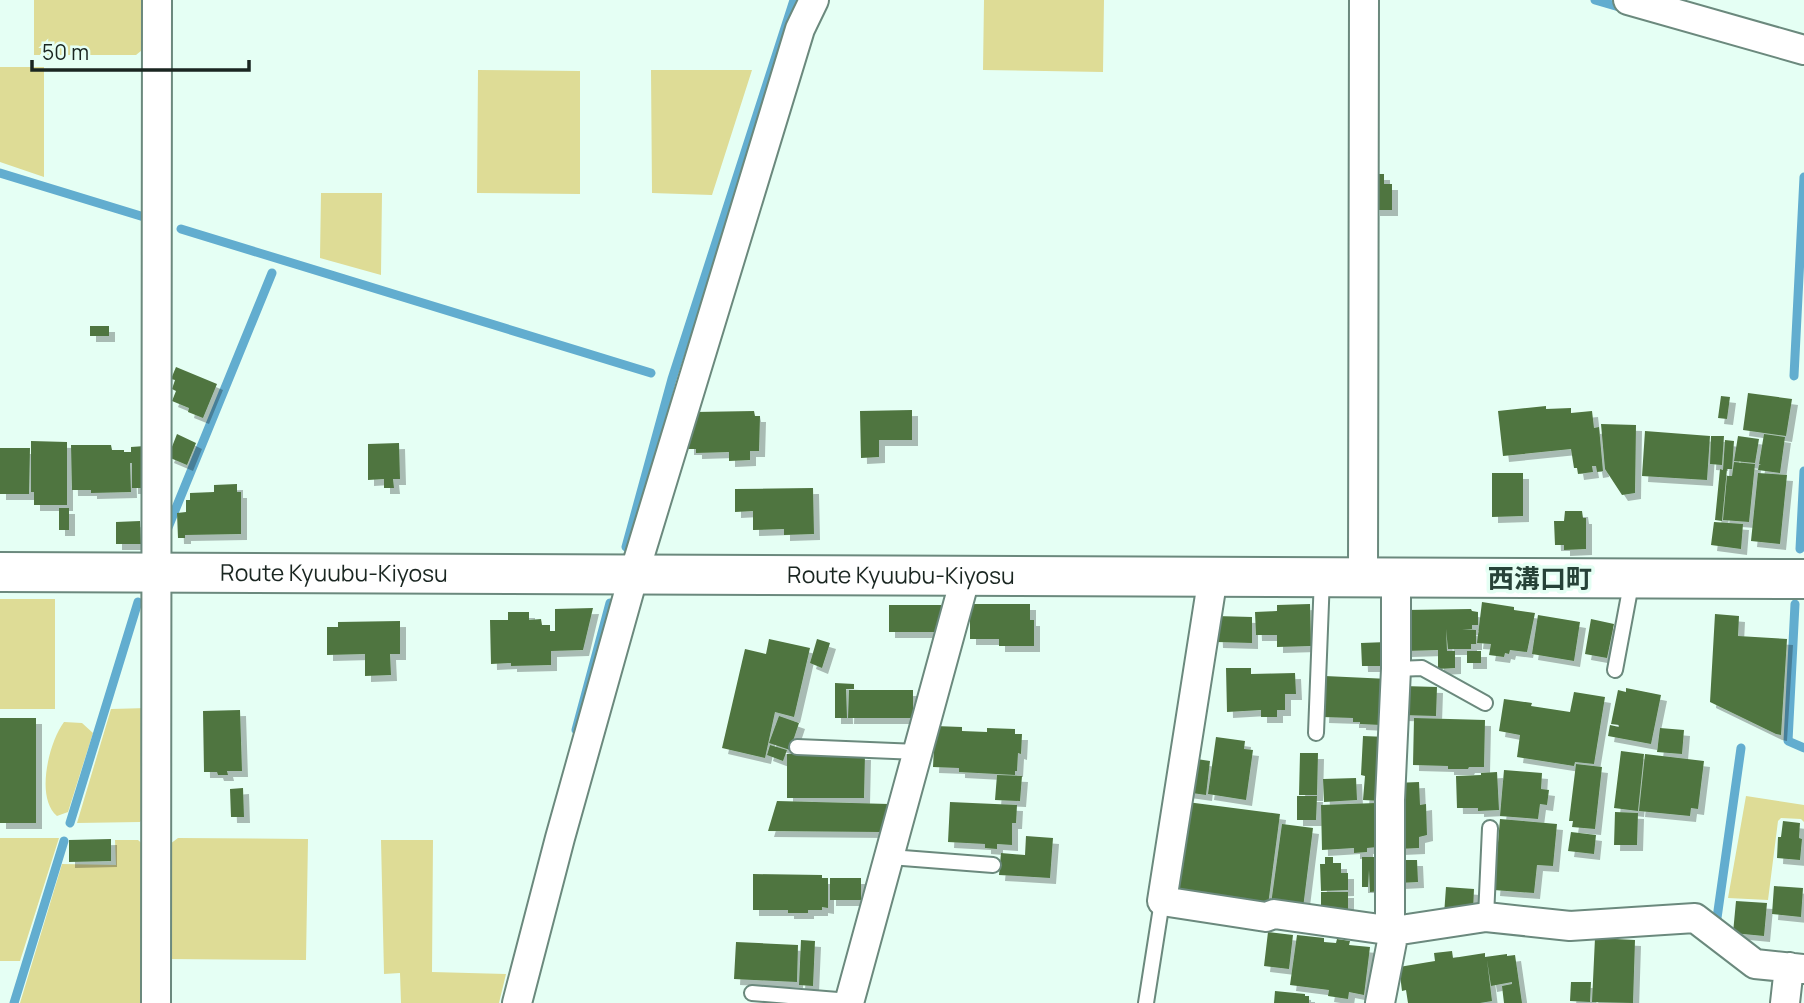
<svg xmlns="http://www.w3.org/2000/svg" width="1804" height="1003" viewBox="0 0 1804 1003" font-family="Manrope,'Noto Sans JP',sans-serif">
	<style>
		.green { fill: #dedc96 }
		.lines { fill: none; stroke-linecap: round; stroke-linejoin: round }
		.stream { stroke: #62adcf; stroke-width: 9 }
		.building { fill: #4f7540; filter: url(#shadow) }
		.lane-casing { stroke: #6b897d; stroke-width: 18 }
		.street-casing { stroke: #6b897d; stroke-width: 32 }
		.secondary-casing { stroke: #6b897d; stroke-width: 42 }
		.lane { stroke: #fff; stroke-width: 14 }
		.street { stroke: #fff; stroke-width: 28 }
		.secondary { stroke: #fff; stroke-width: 38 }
		.labels { text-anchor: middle; stroke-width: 7; stroke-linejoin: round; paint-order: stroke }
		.street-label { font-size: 23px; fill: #1a2621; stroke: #e5fff4 }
		.quarter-label { font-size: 26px; font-weight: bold; fill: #274238; stroke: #e5fff4 }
	</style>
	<defs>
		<filter id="shadow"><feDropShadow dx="6" dy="6" stdDeviation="0" flood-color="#0004"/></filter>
	</defs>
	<rect width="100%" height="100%" fill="#e5fff4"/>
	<path class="green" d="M34,0H147V46L136,55H34Z
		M984,0H1104L1103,72L983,70Z
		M0,67H44V177L0,162Z
		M478,70L580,71V194L477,193Z
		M651,70H752L712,195L652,193Z
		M321,193H382L381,275L320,258Z
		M0,599H55V709H0Z
		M147,708V812L140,822L77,823L111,709Z
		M64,722L82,723L93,733L68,812L57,816C35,798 49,742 64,722Z
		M1746,796L1804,805V822L1801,819L1781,818L1778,821L1768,900L1728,898Z
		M0,838H59L20,961H0Z
		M178,838L308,839L306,960L167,959L166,847Z
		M115,840H138L147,848V1003H20L62,864L116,865Z
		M381,840H433L432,972L506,974L499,1003H401L400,973L384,974Z"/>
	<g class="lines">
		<path class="stream" d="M1595,0L1626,9
			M0,173L144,217
			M181,229L651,373
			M1794,376L1804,177
			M167,530L272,273
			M626,547L672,379L794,0
			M1800,549L1804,471
			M1795,604L1788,741L1804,748
			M576,730L610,603
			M70,823L138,602
			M1717,918L1741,748
			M14,1003L64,841"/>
	</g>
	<path class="building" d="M1374,174H1384V184H1392V210H1374Z
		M90,326H109V336H90Z
		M176,367L217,384L203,418L188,412L189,408L172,401L176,391L172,389L175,380L171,379Z
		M1748,393L1792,399L1786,436L1743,430Z
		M1721,396L1730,397L1727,419L1718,418Z
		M1546,406V409L1571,408V413L1592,411L1594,428L1599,427L1603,471L1597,472L1596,466H1592L1593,472L1578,474L1577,468H1574L1571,449L1503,456L1498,411Z
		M912,410V440H879V457L861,458L860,411Z
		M754,411L755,416H760L759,451H750V460L729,461V452L696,453V449H688V429H695V412Z
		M1601,424L1636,425L1635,493L1622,495L1605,469Z
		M1645,431L1710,436L1707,480L1642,476Z
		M177,434L196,443L187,465L168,457Z
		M1764,434L1785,437L1780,473L1758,470L1759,465H1761L1759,464Z
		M1711,436H1724L1722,465L1710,464Z
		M1738,436L1759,439L1755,463L1734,461Z
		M1725,440L1734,441L1732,469H1727L1722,521L1715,520L1720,469L1723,470Z
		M31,441L67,442V505H34V492H31Z
		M399,443L400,479H393L394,488H384V479L368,480V444Z
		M71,445H111L112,450H124V452H131V447L145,446L146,488H132V463H130L131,492L91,493V490H72Z
		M0,448H30L29,494H0Z
		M1734,462L1755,464L1749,522L1723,520L1727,476H1732Z
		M1492,473H1523V516L1492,517Z
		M1758,473L1787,475L1780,544L1751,541Z
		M237,484V492H241V534L185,535V538H178L177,513L186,512V500H190V493L214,492V485Z
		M813,488L814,534L784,535V529L753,530V511L735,512V489Z
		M59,508H69V530H59Z
		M1565,511H1582L1583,518H1586V549L1564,550V545H1555L1554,521H1564Z
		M140,521L141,544H116V522Z
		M1714,522L1743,524L1741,549L1711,545Z
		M1482,602L1514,607V610L1535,613L1527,652L1510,650L1509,654L1505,653L1504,657L1489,655L1491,644L1477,643Z
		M970,604H1030V620H1034V646H999V639H970Z
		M1310,604L1311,646L1277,647V635H1256L1255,612L1277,611V605Z
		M889,605H941V620H937V632H889Z
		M593,608L583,650L551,651V665L511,666V663L491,664L490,620H508V612H529V620L541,619L542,625H550V631H555V609Z
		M1471,609L1472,611L1478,612V625H1472V629H1462L1476,630V644H1471V649H1448L1446,629L1447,651H1455V668L1438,669V650L1405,651V610Z
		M1715,614L1739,616L1738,636L1787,639L1781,735L1776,734L1710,702Z
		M1538,615L1580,622L1574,661L1532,654Z
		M1216,616L1252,617V643L1217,642Z
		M1591,619L1614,624L1607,658L1585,654Z
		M400,621V654H390L391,675L365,676V654L327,655V627H338V622Z
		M769,639L810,648L794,717L775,712L765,758L722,748L745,649L766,654Z
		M817,639L830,643L822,668L810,663Z
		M1387,642L1388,666H1362L1361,643Z
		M1467,651H1481V663H1467Z
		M1226,668H1251V674L1295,673L1296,694H1285V710H1277V717H1261V710L1227,712Z
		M1325,676L1389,679L1381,725L1360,724V722H1353V718L1323,717Z
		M835,683L854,684V689H846L847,718H835Z
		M1403,686L1437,687L1436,716L1401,715Z
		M1626,688L1661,695L1651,744L1608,736L1610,725L1619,727V725L1611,724L1618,690L1626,692Z
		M849,690H913V718H848Z
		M1574,692L1605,697L1594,764L1575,762L1574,766L1517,757L1520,735L1499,731L1504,699L1532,703L1531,706L1570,712Z
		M240,710L242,771H227L228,775H218L217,772H204L203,711Z
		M779,716L799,723L790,750L769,743Z
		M0,718H36V823H0Z
		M1414,718L1485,720L1484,767H1469L1468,769H1448V766L1413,765Z
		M935,726L962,727V731L987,732V728L1015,729V734H1022L1021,754L1018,753L1017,771H1015V775L959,772V768L933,767Z
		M1660,728L1684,730L1682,754L1657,752Z
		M1363,736L1387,737L1383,801L1363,800L1365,776L1361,775Z
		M1216,737L1245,741L1244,749L1253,750L1246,800L1208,794Z
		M770,745L787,750L783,761L767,755Z
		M1621,751L1644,754L1638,811L1614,808Z
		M1300,753H1318L1317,795H1299Z
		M787,754H865L864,798H787Z
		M1645,754L1704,761L1698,809L1691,808L1690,816L1639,811Z
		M1190,758L1210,761L1206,795L1185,792Z
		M1576,764L1602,767L1595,829L1572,827L1573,821H1569Z
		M1504,770L1542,773L1541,789L1549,790L1547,805L1540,804L1538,819L1500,816Z
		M1497,772L1499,810L1478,811V808H1457L1456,776L1481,775V773Z
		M997,775L1022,776L1020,801L995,800Z
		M1356,778L1357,800L1324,802L1323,779Z
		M1419,782L1420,805L1426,804L1427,835L1419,837V848L1398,849L1395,783Z
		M243,788L244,817H231L230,789Z
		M1297,796H1317L1316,820H1297Z
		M777,801L889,804L881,832L768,831Z
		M950,802L1017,805L1016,823H1012V845L997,844V849L985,848V844L948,842Z
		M1187,802L1280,814L1268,905L1174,892Z
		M1376,803L1378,847L1367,848V852L1354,853V848L1322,850L1321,805Z
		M1615,812L1638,813L1637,845H1614Z
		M1500,819L1557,824L1553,866L1537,865L1534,893L1494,890Z
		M1783,821L1800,823L1799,838L1802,839L1800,860L1777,858L1778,837H1781Z
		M1282,824L1313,828L1303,908L1271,904Z
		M1571,832L1596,835L1594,854L1568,851Z
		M1026,836L1053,838L1050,878L999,875L1001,853L1025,855Z
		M111,839V861L69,862V840Z
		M1325,857H1333V863H1341V873H1348V890L1321,891L1320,864H1325Z
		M1362,857H1384L1382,891L1370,892L1369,870L1368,887H1362Z
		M1397,860H1417L1418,882L1398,883Z
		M753,874L822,875V878H828V908L822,907V910H808V913H788V910H753Z
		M830,878H861V900H830Z
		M1774,886L1803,888L1801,917L1772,914Z
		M1446,887L1474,889L1473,911L1444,915Z
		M1321,892H1348V916L1325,911V907H1321Z
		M1736,901L1767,903L1764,936L1733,933Z
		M1268,932L1293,935L1289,969L1264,966Z
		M1297,935L1324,938V942L1336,943L1337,939L1350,941L1349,945L1370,947L1364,995L1349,992L1348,999L1328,996L1329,990L1290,985Z
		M1595,938L1635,940L1633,1003L1592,1002Z
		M801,940L815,941L813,986L799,985Z
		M736,942L798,945L797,982L734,979Z
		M1452,951L1453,958L1485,953V957L1507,954V956L1515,955L1522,1003H1504L1502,986L1512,984V982L1491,986L1487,960L1492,1001L1480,1003H1408L1406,990L1402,991L1399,967L1435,961L1434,953Z
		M1571,982H1591L1590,1002L1570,1001Z
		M1275,991L1305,994V996H1309V1003H1274Z"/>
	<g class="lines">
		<g class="lane-casing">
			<path id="lane" d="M1396,669L1422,668L1485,703
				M1615,670L1632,579
				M1316,733L1322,577
				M797,747L918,752
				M890,857L993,865
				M1486,917L1490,828
				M752,993L850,1001
				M1146,1003L1162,901"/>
		</g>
		<g class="street-casing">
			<path id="street" d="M1628,0L1804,50
				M1213,576L1162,901L1266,917L1274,914L1394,931L1486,917L1570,926L1695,918L1755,964L1804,969
				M1363,577L1364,0
				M1390,931V800L1396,669V577
				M156,1003L157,0
				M517,1003L560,838L634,574L800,29L814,0
				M849,1003L966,575
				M1380,1003L1394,931
				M1785,1003L1789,967"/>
		</g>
		<g class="secondary-casing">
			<g id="secondary">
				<path id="s1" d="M0,572L1804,579"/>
			</g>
		</g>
		<use href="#lane" class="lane"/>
		<use href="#street" class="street"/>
		<use href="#secondary" class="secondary"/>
	</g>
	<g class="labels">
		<g class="street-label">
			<text dy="8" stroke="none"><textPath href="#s1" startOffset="334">Route Kyuubu-Kiyosu</textPath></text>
			<text dy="8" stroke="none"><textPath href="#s1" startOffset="901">Route Kyuubu-Kiyosu</textPath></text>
		</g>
		<g class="quarter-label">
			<text x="1540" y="588">西溝口町</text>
		</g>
	</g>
	<path d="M32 60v10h217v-10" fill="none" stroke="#1a2621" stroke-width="3.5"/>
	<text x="42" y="60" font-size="21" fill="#1a2621" stroke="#e5fff4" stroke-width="5" paint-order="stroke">50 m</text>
</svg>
